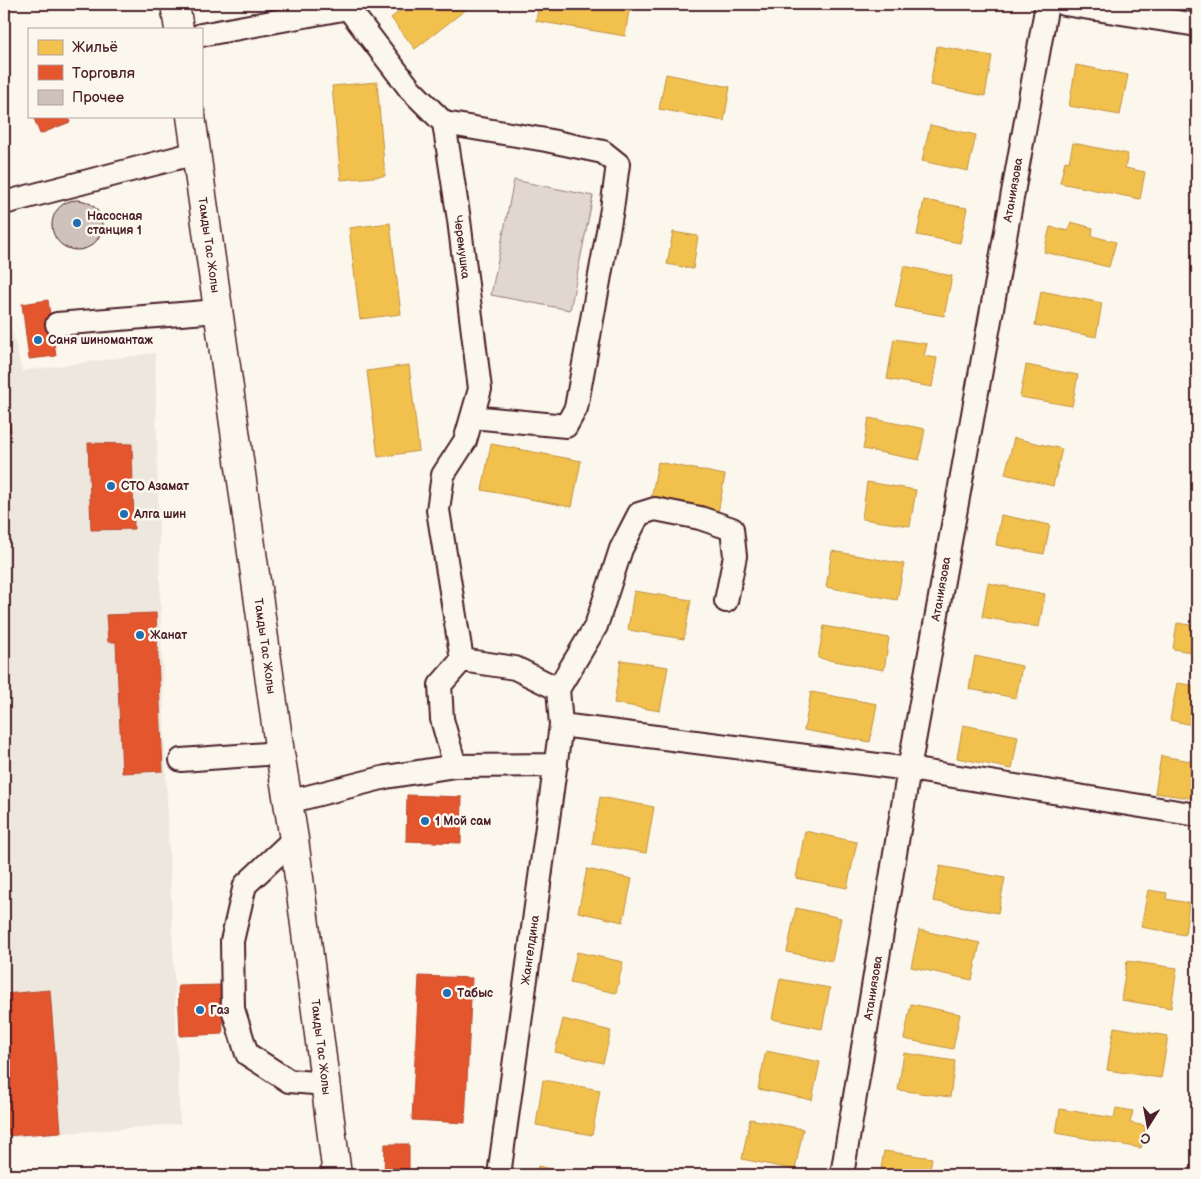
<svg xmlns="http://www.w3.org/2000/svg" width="1201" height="1179" viewBox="0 0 1201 1179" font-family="'Balsamiq Sans',sans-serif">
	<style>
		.built { fill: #eee7de }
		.green { fill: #e2d7d0; stroke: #967b7e }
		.homes { fill: #f2c14e; stroke: #c09044 }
		.shops { fill: #e4572e; stroke: #b6462d }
		.building { fill: #cfc2bc; stroke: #4a1f2b }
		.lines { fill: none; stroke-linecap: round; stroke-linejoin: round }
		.minor-casing { stroke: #4a1f2b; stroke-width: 26 }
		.major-casing { stroke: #4a1f2b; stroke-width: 31 }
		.minor { stroke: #fbf7ec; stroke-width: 22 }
		.major { stroke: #fbf7ec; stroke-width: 28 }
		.poi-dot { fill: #1f6fb2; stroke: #fbf7ec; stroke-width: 2 }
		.labels { text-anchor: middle; stroke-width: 5; stroke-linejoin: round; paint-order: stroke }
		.street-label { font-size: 12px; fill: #4a1f2b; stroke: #fbf7ec }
		.poi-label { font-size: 12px; font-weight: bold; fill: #4a1f2b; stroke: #fbf7ec; text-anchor: start }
	</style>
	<rect width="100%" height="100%" fill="#fbf7ec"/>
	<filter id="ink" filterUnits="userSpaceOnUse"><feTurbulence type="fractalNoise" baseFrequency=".02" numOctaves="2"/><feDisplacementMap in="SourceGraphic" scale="10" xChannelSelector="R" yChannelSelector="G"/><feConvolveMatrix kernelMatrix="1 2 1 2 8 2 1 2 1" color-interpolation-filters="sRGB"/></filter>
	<g filter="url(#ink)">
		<path class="built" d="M4,299L22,371L155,353L161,629L166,774L180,1124L4,1138Z"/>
		<path class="green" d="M514,180L593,196L570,310L491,295Z"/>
		<path class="homes" d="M408,4H473L415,49L391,18Z
			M539,4H630L625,36L536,21Z
			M937,46L992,56L985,96L930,85Z
			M1076,65L1128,75L1120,115L1069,106Z
			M666,74L730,87L724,121L659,109Z
			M377,82L385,176L341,180L332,86Z
			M930,125L976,135L968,171L922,161Z
			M1073,143L1128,154L1125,168L1145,172L1140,199L1060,183L1065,161L1069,162Z
			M924,200L967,208L960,243L917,235Z
			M1071,222L1093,228L1092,236L1116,242L1109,267L1044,252L1050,227L1068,231Z
			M390,223L401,314L360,319L349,228Z
			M673,232L698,236L693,269L667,264Z
			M904,266L952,276L944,316L895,307Z
			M1041,291L1102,303L1096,337L1035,325Z
			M894,339L927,344L924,356L937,358L932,387L887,379Z
			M409,365L419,451L378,457L367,371Z
			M1026,365L1078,375L1072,406L1020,397Z
			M869,418L925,429L919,460L863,449Z
			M1014,438L1062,449L1053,486L1005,474Z
			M491,444L581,461L572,507L482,490Z
			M658,462L725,475L718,513L651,500Z
			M867,482L916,490L910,526L862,519Z
			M1001,515L1050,525L1044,554L996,545Z
			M832,551L904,564L897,600L826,587Z
			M988,583L1045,594L1039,627L982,617Z
			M634,591L691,600L684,639L628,630Z
			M1177,623L1197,626V653L1173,649Z
			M824,626L889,638L884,670L818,658Z
			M975,656L1022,666L1016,698L969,689Z
			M621,660L668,667L660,711L614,703Z
			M1177,683L1197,686V726L1170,720Z
			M811,692L877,704L870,742L804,730Z
			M963,725L1018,736L1012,769L957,758Z
			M1161,756L1197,762V799L1155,793Z
			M600,797L654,807L646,853L592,844Z
			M805,831L857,842L847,888L796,878Z
			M940,866L1005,878L998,913L933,901Z
			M587,869L632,879L623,922L578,912Z
			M1148,890L1167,893L1166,899L1189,903L1185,935L1141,927Z
			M796,908L841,918L832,961L787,952Z
			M919,930L980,943L972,980L911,967Z
			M577,952L623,962L616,993L570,983Z
			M1127,961L1177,968L1171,1008L1121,1000Z
			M780,979L830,988L822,1029L772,1019Z
			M911,1004L960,1014L953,1049L904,1039Z
			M563,1019L611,1031L603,1063L555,1052Z
			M1114,1027L1168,1036L1161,1078L1107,1070Z
			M766,1051L820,1062L812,1100L758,1089Z
			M904,1053L955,1061L950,1097L898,1090Z
			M543,1080L600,1090L592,1135L536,1125Z
			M1116,1108L1133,1111L1130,1123L1146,1126L1141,1148L1056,1133L1060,1109L1114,1118Z
			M750,1119L803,1129L795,1170L742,1159Z
			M884,1151L932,1158L929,1175H880Z
			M538,1166L578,1175H536Z"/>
		<path class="shops" d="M33,116H68L70,122L40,134Z
			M48,300L56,356L29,359L22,304Z
			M4,388H7L11,432H4Z
			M88,443L132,444L134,529L91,530Z
			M156,613L163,771L122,773L116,642H108L106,615Z
			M407,795L462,797L461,843L406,841Z
			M419,976L472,978L465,1123L412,1120Z
			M221,985L223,1034L180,1036L178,986Z
			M50,990L61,1132L4,1136V994Z
			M385,1144H409V1175H384Z"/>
		<path class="building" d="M52 225a25 25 0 1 1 50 0a25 25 0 1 1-50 0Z"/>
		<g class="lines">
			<g class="minor-casing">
				<path id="minor" d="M1064,4L1197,25
					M201,35L348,8L410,89L444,123L459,220L480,389L465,441L443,475L438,510L462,660
					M444,123L546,140L603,152L618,164L612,209L576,408L566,426L472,417
					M4,203L196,153
					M57,324L218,311
					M561,725L909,769L1197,815
					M181,760L280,753
					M455,766L442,719L440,685L462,660L515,668L558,689
					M288,802L386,777L455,766L556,765
					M294,839L245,885L232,941L233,1009L247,1054L289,1081L326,1084
					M499,1175L561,725L558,689L596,626L621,549L639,514L655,509L700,518L732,529L735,556L726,601
					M842,1175L909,769L1047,4"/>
			</g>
			<g class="major-casing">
				<path id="major" d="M175,4L179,29
					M191,116L280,753L294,839L337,1175"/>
			</g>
			<use href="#minor" class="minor"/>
			<use href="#major" class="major"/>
		</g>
	</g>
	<g class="poi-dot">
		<circle cx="77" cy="223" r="5"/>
		<circle cx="38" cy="340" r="5"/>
		<circle cx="111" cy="486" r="5"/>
		<circle cx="124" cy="514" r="5"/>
		<circle cx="140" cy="635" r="5"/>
		<circle cx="425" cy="821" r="5"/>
		<circle cx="447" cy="993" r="5"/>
		<circle cx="200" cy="1010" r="5"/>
	</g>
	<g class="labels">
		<g class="street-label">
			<text transform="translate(1013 190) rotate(-80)" y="4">Атаниязова</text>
			<text transform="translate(209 245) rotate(82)" y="4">Тамды Тас Жолы</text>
			<text transform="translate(462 247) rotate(83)" y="4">Черемушка</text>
			<text transform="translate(941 589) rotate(-80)" y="4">Атаниязова</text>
			<text transform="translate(265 646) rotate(82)" y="4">Тамды Тас Жолы</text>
			<text transform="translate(530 950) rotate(-82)" y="4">Жангелдина</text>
			<text transform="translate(873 988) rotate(-81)" y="4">Атаниязова</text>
			<text transform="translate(321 1047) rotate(83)" y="4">Тамды Тас Жолы</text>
		</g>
		<g class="poi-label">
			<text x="87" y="220">Насосная<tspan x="87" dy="14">станция 1</tspan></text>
			<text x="48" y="344">Саня шиномантаж</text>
			<text x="121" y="490">СТО Азамат</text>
			<text x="134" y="518">Алга шин</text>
			<text x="150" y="639">Жанат</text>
			<text x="435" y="825">1 Мой сам</text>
			<text x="457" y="997">Табыс</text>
			<text x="210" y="1014">Газ</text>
		</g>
	</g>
	<rect width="1201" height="1179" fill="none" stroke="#fbf7ec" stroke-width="20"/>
	<rect x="10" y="10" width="1181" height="1159" fill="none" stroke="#4a1f2b" stroke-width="2" filter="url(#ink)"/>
	<rect x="28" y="28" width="175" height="90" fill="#fbf7ec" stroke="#b4a19f"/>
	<rect x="38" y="40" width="25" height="15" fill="#f2c14e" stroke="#b4a19f"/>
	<text x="72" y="52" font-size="15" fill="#4a1f2b">Жильё</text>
	<rect x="38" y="65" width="25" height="15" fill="#e4572e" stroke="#b4a19f"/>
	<text x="72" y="78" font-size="15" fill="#4a1f2b">Торговля</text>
	<rect x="38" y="90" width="25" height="15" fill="#cfc2bc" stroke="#b4a19f"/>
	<text x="72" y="102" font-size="15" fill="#4a1f2b">Прочее</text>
	<g transform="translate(1148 1126) rotate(191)" stroke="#fbf7ec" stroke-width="4" paint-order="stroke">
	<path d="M0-4L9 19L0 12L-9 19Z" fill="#4a1f2b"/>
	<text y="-8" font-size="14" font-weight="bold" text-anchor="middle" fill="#4a1f2b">С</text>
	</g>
</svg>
